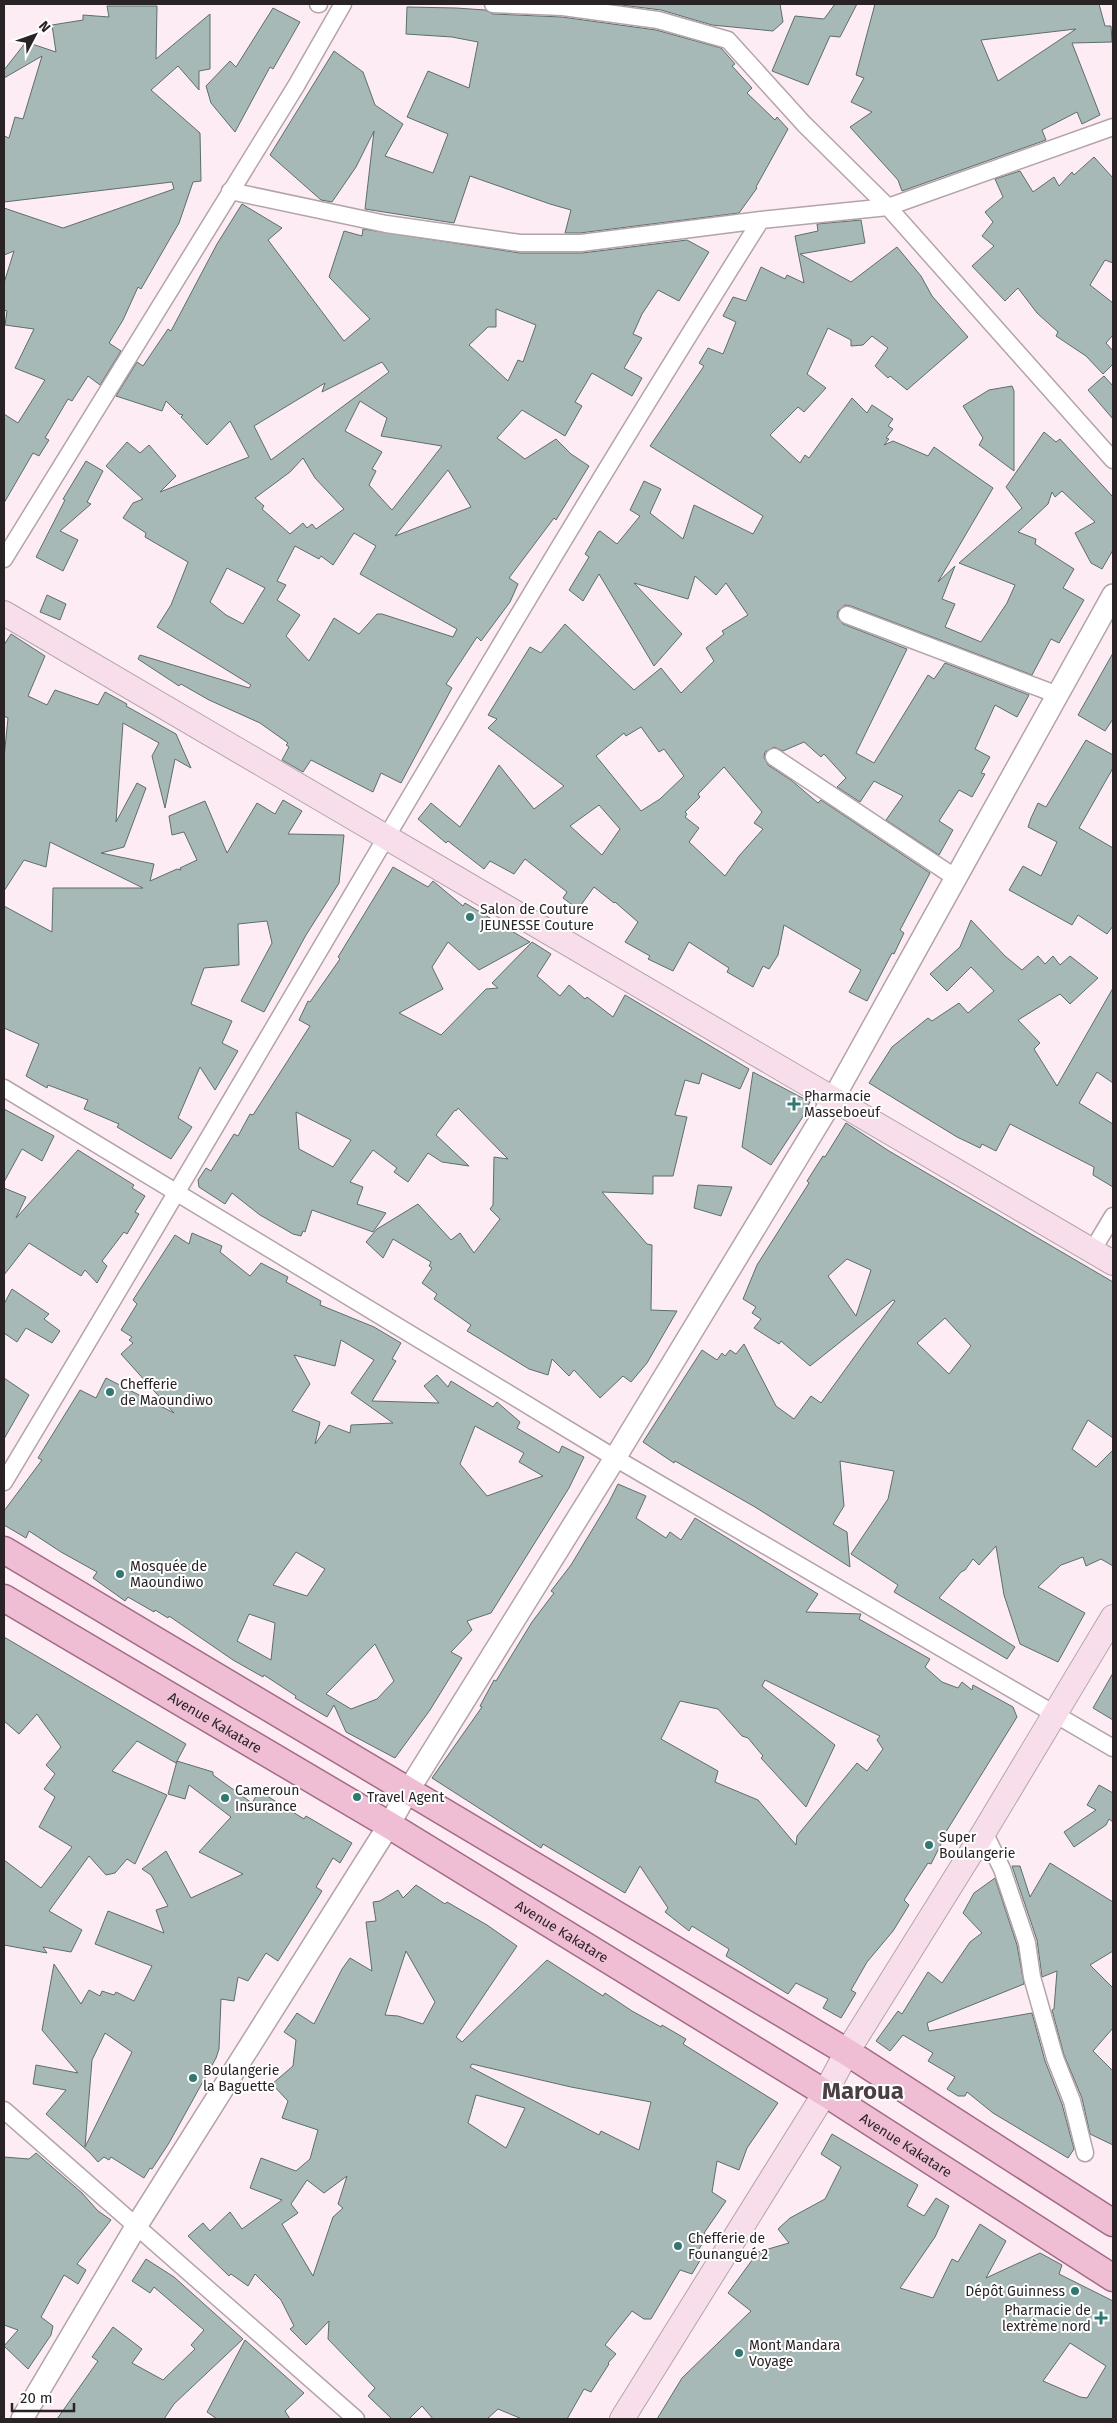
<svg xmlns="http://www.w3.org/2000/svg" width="1117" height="2423" viewBox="0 0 1117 2423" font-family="'Fira Sans',sans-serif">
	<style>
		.building { fill: #a7b9b7; stroke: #5d6e6b; fill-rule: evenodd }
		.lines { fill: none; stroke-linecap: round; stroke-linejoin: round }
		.minor-casing { stroke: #b3a4aa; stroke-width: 19 }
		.tertiary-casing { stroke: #b3a4aa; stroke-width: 24 }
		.secondary-casing { stroke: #b3a4aa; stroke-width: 26 }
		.primary-casing { stroke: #a36b85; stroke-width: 29 }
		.minor { stroke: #fff; stroke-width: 16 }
		.tertiary { stroke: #fff; stroke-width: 21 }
		.secondary { stroke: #f7deea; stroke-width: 24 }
		.primary { stroke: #efbed4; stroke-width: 26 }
		.poi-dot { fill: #317872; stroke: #fff; stroke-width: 2 }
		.labels { text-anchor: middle; stroke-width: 4; stroke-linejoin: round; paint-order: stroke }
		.poi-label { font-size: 14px; fill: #292326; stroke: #fff; text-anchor: start }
		.street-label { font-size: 14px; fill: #292326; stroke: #fff }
		.town-label { font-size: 24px; font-weight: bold; fill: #4c3f44; stroke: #fff }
	</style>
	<rect width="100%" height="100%" fill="#fdecf3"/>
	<path class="building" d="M613,4H780L783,22L773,31L712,25L661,10Z
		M835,4H857L840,37L830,36L808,85L772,71L795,16L824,19Z
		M875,4H1099L1105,26H1111L1112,42L1072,43L1100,115L1082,124L1077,112L1042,130L1046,140L902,191L898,180L850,127L872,112L851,102L864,78L856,75ZM1076,29L998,81L981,40Z
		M107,6H157L156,59L210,14V69L199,71V90L178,66L151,90L200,133L201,181L193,182L179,223L141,289L138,287L123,320L109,343L121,351L100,385L88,376L72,401L68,399L45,438L49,440L39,456L33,453L4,503V414L18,423L45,380L15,368L34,329L5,325L7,311L4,310V283L14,251L4,255V208L63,228L174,189L172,182L4,202V136L9,138L15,117L23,119L42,56L4,78V70L26,42L56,52L52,25L83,20V15L109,17Z
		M407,7L456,8L485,10L493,14L562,17L656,30L721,48L735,64L732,66L752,88L747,93L775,120L777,117L788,129L756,187L757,188L739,213L580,233H565L571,210L550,204L470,176L454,223L365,209L374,131L356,167L332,202L321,200L270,155L334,51L363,72L375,105L403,124L385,156L433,173L448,134L407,117L428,71L469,88L478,42L452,37L406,34Z
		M273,8L300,22L273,69L270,67L235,132L211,103L206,86L230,61L236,67Z
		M1094,157L1113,178V263L1105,260L1090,285L1113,303V335L1106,343L1113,351V364L1103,374L1086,356L1056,336L1058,332L1037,313L1018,288L1005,301L972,266L994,246L982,236L993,222L985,212L1003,197L995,179L1020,171L1033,192L1054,177L1059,186L1072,172L1074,175Z
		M242,204L282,228L268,240L344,341L370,319L329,277L344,231L362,236L363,229L520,253H582L687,240L709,252L679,301L658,290L642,314L633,334L642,338L624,368L642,378L632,396L592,373L575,402L582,406L565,436L522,410L497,438L525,459L556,439L571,454L589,466L556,520L554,518L509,578L518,584L510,602L481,641L477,637L446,684L452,688L401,783L381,773L373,792L311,760L303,772L282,760L289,747L286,745L288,743L260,723L209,700L181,684L179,686L138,659L140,655L249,688L251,685L157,627L171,605L188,562L145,537L146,533L123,518L133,503L143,499L106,466L127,442L140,453L149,445L176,476L160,492L249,457L230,421L207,445L181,417L183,415L179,414L166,401L162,411L116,396L137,362L143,366L168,329L171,331L217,244ZM496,309L536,325L523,362L518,360L508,381L469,345L488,327H496ZM382,362L389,372L271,460L254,426L325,383L322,392ZM360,401L387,418L381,436L442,446L392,510L369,485L376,471L372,469L382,452L345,431ZM303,458L315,478L344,509L316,529L312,524L307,528L303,523L290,534L262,509L264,506L255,498L290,472ZM448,470L471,507L395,536ZM354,533L376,546L360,574L457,629L453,637L382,614H377L359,634L334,618L309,661L286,636L300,615L277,600L286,585L277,581L295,546L319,559L321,556L333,565ZM227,568L265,588L243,624L226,615L210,602Z
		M861,220L865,243L800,254L851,282L897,247L921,276L932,296L968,337L907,390L890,376L888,378L875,366L888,348L872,336L863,345L851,346V340L828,328L807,374L826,388L804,412L798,407L770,435L800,463L805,455L809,458L852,398L867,413L872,405L893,419L888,426L893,429L886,438L889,439L884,445L893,441L928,456L934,447L993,488L938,582L955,566L942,599L955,604L945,627L981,642L1007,603L1015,585L959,563L1022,508L1006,487L1044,432L1056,442L1060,439L1113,497V550L1102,569L1091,563L1075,533L1095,522L1062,491L1055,497L1052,492L1048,504L1018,532L1036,539L1035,544L1074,569L1063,588L1084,600L1059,643L1051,639L1032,675L851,606L845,605L838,611L837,617L843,624L907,649L856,753L874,763L928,675L934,679L945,663L1029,695L1017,717L995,705L975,749L990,757L981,773L985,774L972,797L959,790L939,821L953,830L939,855L886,820L903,796L874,781L860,802L837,787L846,778L824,754L821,757L804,742L783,751L774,747L765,752L764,757L768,765L791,780L818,803L821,800L930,873L900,930L904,933L894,954L892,953L867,1001L849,992L861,970L784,925L778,955L769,969L763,966L753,987L727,972L729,968L689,942L673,971L648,959L650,956L625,942L638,922L615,902L614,903L594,887L578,909L563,898L567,892L525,859L514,874L490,861L484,869L448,841L446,843L418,819L431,803L460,827L499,765L534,809L564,786L488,728L497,719L488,715L530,647L541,653L565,624L634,690L661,668L681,693L714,661L706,648L724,634L722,631L748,615L726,583L716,595L695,576L688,599L634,583L682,634L654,666L599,574L583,601L569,590L589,557L585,554L598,532L600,531L617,544L640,516L630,510L644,481L661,489L650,513L683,539L694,505L753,534L763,516L650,446L704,366L699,363L708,348L723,354L736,322L723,316L733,297L746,301L761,267L785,279L787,275L804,283L795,236L818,231L817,224ZM641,727L659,752L664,749L684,776L660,799L641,811L596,756L624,733L626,736ZM724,767L762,812L754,823L763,829L739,856L725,876L689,842L699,828L685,817L687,814L685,812L700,797L698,794ZM599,805L620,829L602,855L570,826Z
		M1104,376L1113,386V419L1088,390Z
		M1012,386L1014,391V471L979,445L983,438L963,406L989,390Z
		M86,461L103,471L87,502L91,504L60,531L78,540L63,571L36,557L65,500L63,499Z
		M47,595L66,604L60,620L40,612Z
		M11,634L45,656L28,696L47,705L55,690L98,705L105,692L127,704L126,706L176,734L191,768L175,759L165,808L152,756L159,743L123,723L116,822L137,783L146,788L124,847L101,853L154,864L150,881L177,869L181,870L180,868L197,860L184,832L172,835L169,816L205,801L227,853L257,803L275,814L283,800L302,811L288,834L344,835L339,883L306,935L264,1012L241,1001L272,943L267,921L238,924L239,965L204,968L191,1004L232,1021L222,1043L238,1051L215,1090L200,1067L178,1118L192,1127L171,1159L117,1127L119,1124L84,1109L88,1100L48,1085L47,1088L26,1076L39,1044L4,1028V906L52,932L53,888H143L50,842L46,867L24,860L4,891V758L8,718L4,716V645Z
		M1113,653V719L1105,731L1078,715Z
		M1086,740L1113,755V768L1079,828L1113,848V926L1107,934L1078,915L1072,925L1009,890L1023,866L1041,876L1057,842L1028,827L1031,818L1038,803L1046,807Z
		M393,867L428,887L433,881L463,906L465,903L530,942L479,970L448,942L432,967L443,989L399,1013L441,1035L486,989L498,988L492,983L532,942L551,954L537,976L560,996L569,985L585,999L587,997L613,1017L625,995L749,1069L740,1089L702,1073L699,1084L685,1080L675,1115L687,1117L673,1176H653V1194L602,1192L647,1244L652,1245L651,1310L677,1311L647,1363L631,1382L623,1376L600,1398L574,1370L569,1376L552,1359L548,1375L529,1369L467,1331L471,1325L434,1299L437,1294L422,1283L432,1268L429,1266L431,1262L393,1239L383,1258L366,1242L377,1229L418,1204L451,1240L460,1233L474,1253L500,1219L490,1209L493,1205L494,1157L508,1159L458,1108L456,1111L455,1110L436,1135L469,1166L442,1162L428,1153L408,1182L394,1172L397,1168L373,1150L350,1182L363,1187L357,1204L386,1213L373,1232L312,1210L305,1232L303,1231L301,1236L293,1234L260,1215L232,1193L225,1204L199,1187L198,1180L206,1168L211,1171L234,1134L238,1136L250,1114L253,1115L310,1026L299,1020L308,1001L310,1002L340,959L338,957ZM296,1112L351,1140L333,1167L299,1149Z
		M971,920L1005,956L1022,970L1038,956L1045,964L1053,956L1060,965L1070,956L1098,978L1070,1004L1060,994L1018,1020L1040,1043L1034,1049L1057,1086L1113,988V1083L1097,1072L1079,1103L1113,1124V1187L1093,1175L1094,1167L1010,1124L996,1151L982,1144L980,1148L957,1137L869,1083L892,1047L928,1018L932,1021L959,1003L968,1013L994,991L971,967L947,991L930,974L960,947Z
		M753,1072L810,1102L802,1118L771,1165L742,1147Z
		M4,1109L54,1136L42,1161L22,1149L4,1182Z
		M846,1123L889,1151L1113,1282V1438L1088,1420L1072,1449L1096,1467L1113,1450V1566L1101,1559L1086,1566L1083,1557L1061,1565L1038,1587L1085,1613L1058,1662L1020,1644L1004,1595L996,1546L979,1565L973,1559L965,1570L961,1572L939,1598L1015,1647L1007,1659L894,1592L898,1585L851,1554L888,1499L894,1471L840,1461L844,1506L833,1524L847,1532L850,1567L755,1507L675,1461L674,1463L643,1442L702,1350L717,1360L722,1353L725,1356L730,1350L736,1354L744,1344L776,1406L794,1419L811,1396L821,1403L895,1301L893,1300L810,1366L781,1341L779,1344L754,1328L761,1319L752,1313L756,1307L743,1299L757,1265L809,1183L807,1181L823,1156L825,1157ZM847,1259L871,1270L856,1316L828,1276ZM945,1318L971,1346L949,1374L917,1343Z
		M78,1150L134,1185L132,1188L145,1196L135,1212L139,1214L127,1234L124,1232L102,1261L107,1266L97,1283L85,1270L81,1276L29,1243L4,1275V1188L26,1197L16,1218Z
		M698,1185L732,1187L721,1216L694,1208Z
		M192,1233L222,1246L220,1252L250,1276L261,1263L288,1277L286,1282L321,1301L320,1305L374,1327L401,1343L392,1359L396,1361L372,1401L439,1403L424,1386L437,1375L448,1387L451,1381L493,1407L497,1402L520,1422L517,1428L559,1453L562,1446L584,1457L569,1488L491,1613L467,1621L472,1630L451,1652L462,1658L430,1710L395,1758L346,1732L334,1705L327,1717L295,1698L296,1696L264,1675L263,1677L233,1660L169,1616L168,1618L155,1610L154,1612L128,1597L125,1601L93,1578L97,1572L61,1552L29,1531L26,1538L4,1525V1511L42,1460L38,1458L80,1390L96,1398L106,1378L174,1413L121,1354L133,1343L129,1340L132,1337L121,1330L137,1304L133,1300L175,1235L189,1244ZM341,1340L374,1360L351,1393L393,1423L351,1425L350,1433L329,1425L315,1444L320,1422L292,1411L310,1384L294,1355L335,1366ZM475,1426L524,1453L519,1462L543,1476L487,1496L460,1464ZM296,1552L325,1569L307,1596L273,1585ZM249,1614L275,1623L271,1660L237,1641ZM375,1644L394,1681L377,1699L351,1709L326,1694Z
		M12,1289L49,1314L44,1319L60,1331L52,1343L26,1328L17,1342L4,1333V1304Z
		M4,1378L29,1395L4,1439Z
		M618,1484L646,1496L636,1518L666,1538L670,1532L681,1540L695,1518L818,1594L806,1612L861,1614L859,1619L930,1659L925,1667L942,1682L958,1688L962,1682L972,1690L973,1685L1013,1707L1017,1717L944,1835L945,1836L931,1864L928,1863L904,1900L909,1905L893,1931L867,1962L851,1990L856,1993L841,2018L823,2008L828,1999L796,1983L788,1994L726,1956L729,1949L692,1926L689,1931L665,1912L668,1908L640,1866L625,1893L543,1844L541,1848L432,1778L482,1707L480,1706L494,1680L496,1681L532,1622L554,1593L551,1591L571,1565L609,1502ZM765,1680L880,1736L877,1740L883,1749L867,1771L857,1763L797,1836L796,1845L758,1800L715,1782L718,1771L661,1739L680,1701L718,1709L742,1736L748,1738L763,1756L761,1758L806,1807L835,1745L762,1686Z
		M4,1637L186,1744L176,1763L137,1741L112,1771L167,1795L135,1864L127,1859L115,1873L106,1875L89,1856L49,1911L82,1930L71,1952L43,1947L47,1953L4,1945V1860L41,1888L72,1847L39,1827L55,1797L44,1789L55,1774L46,1765L61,1747L37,1714L19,1734L4,1721Z
		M1113,1673V1720L1093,1708Z
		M177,1761L213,1772V1775L252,1803L259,1791L304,1819L306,1816L352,1843L340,1863L333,1858L316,1887L322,1891L278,1961L266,1953L248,1981L238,1977L234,2001L221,1999L219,2049L216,2058L169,2143L152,2169L150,2168L144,2178L111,2157L109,2160L104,2157L98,2162L90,2153L46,2114L66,2090L33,2084L36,2065L78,2073L42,2030L54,1964L81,2004L89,1990L100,1996L102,1991L114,1995L116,1992L134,2001L152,1966L95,1944L108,1911L164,1933L156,1910L168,1906L151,1875L142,1869L166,1851L191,1898L243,1874L199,1852L231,1817L189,1785L185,1799L168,1794ZM105,2033L132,2052L85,2147L92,2060Z
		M1099,1785L1113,1793V1822L1109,1819L1106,1825L1074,1847L1064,1832L1096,1810L1087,1805Z
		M1050,1863L1113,1902V1951L1090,1965L1113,1988V2028L1093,2051L1113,2071V2145L1090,2134L1082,2098L1064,2055L1052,2010L1054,2009L1057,1971L1042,1977L1037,1940L1012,1866H1020L1030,1897Z
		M995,1878L1017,1945L1024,1984L927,2023L929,2031L1032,2013L1045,2061L1062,2104L1074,2149L1068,2158L993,2113L967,2092L965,2096H958L947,2089L955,2077L928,2061L933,2053L903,2035L890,2051L876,2041L898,2011L902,2014L928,1972L942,1983L970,1942L982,1933L963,1913L974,1893Z
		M416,1885L445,1904L447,1902L487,1925L517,1946L456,2037L462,2042L547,1960L603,1996L605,1993L632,2011L661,2027L662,2025L686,2039L683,2044L778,2103L747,2148L739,2170L717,2161L712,2192L726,2201L704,2233L708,2236L696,2253L702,2257L692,2274L680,2270L651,2319H644L632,2311L605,2345L616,2354L608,2363L609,2364L591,2392L584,2389L567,2419H522L498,2409L487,2419H433L422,2406L409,2419H392L368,2396L375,2388L328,2339L329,2321L306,2345L290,2329L294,2326L281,2300L255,2274L248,2286L231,2274L229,2276L188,2236L203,2223L210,2231L230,2212L242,2229L282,2200L250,2188L261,2158L296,2171L310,2159L318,2130L282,2118L288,2101L272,2084L293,2066L296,2040L284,2032L297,2013L314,2024L342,1969L350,1958L372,1971L366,1922L376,1921L373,1902L380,1901L398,1890L403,1898ZM406,1951L435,2002L423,2024L398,2016L385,2015ZM472,2064L571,2087L651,2102L639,2150L601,2131L599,2135L470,2067ZM476,2095L525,2108L506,2148L468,2123ZM347,2176L338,2204L343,2208L333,2217L313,2276L282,2224L298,2213L291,2204L307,2180L324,2193Z
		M832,2134L918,2185L907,2206L924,2216L936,2198L949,2206L935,2237L900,2288L933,2298L952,2259L958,2262L980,2224L1006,2241L986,2278L1040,2253L1062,2265L1059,2274L1113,2301V2419H657L682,2378L751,2311L728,2293L758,2252L789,2243L778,2229L790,2218L825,2199L841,2167L821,2154ZM1070,2343L1106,2366L1087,2398L1080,2397L1043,2381Z
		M36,2153L82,2193L98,2211L111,2220L77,2264L86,2270L78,2284L64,2275L41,2317L53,2326L51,2335L28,2369L4,2346L18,2330L4,2325V2157L29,2159Z
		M146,2259L174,2277L243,2339L174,2404L164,2419H57L98,2361L92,2357L113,2327L142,2349L132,2363L163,2380L195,2349L191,2345L204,2330L154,2287L150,2293L132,2281Z
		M245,2340L304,2393L285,2411L290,2419H217L207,2412Z"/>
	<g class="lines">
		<g class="minor-casing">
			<path id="minor" d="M318,4H319
				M493,4L563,7L658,20L728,40L804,124L888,207L1113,460
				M230,191L386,224L520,243H581L761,220
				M4,559L296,86L343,4
				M847,615L1058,695
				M774,757L956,878
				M4,1088L615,1458L1113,1748
				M1092,1251L1113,1216
				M4,1482C257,1062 499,635 761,220L888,207L1113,127
				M984,1832L1002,1869L1027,1943L1032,1977L1055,2058L1072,2101L1085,2153
				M4,2110L356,2419"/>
		</g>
		<g class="tertiary-casing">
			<path id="tertiary" d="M22,2419L137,2225L389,1825L408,1791L615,1458L833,1099L1113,595"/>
		</g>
		<g class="secondary-casing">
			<path id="secondary" d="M4,613L1113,1263
				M622,2419L825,2093L847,2052L984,1832L1113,1617"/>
		</g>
		<g class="primary-casing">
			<g id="primary">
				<path d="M4,1550L847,2052L1113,2223"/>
				<path id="s1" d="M4,1598L389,1825L825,2093L1113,2278"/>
			</g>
		</g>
		<use href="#minor" class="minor"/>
		<use href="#tertiary" class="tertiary"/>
		<use href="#secondary" class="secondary"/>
		<use href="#primary" class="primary"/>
	</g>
	<g class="poi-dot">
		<circle cx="470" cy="917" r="5"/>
		<path d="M791.5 1096.5h5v5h5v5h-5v5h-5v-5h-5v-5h5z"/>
		<circle cx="110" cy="1392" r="5"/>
		<circle cx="120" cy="1574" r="5"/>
		<circle cx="357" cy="1797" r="5"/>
		<circle cx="225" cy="1798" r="5"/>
		<circle cx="929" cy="1845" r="5"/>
		<circle cx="193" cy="2078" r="5"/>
		<circle cx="678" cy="2246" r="5"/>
		<circle cx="1075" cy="2291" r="5"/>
		<path d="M1098.5 2310.5h5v5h5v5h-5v5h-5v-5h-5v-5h5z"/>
		<circle cx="739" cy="2353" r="5"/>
	</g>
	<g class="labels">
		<g class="poi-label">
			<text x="480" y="914">Salon de Couture<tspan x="480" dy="16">JEUNESSE Couture</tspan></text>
			<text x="804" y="1101">Pharmacie<tspan x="804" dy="16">Masseboeuf</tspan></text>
			<text x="120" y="1389">Chefferie<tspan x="120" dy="16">de Maoundiwo</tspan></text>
			<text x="130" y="1571">Mosquée de<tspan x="130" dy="16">Maoundiwo</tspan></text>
			<text x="235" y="1795">Cameroun<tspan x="235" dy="16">Insurance</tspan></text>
			<text x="367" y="1802">Travel Agent</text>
			<text x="939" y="1842">Super<tspan x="939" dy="16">Boulangerie</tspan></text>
			<text x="203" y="2075">Boulangerie<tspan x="203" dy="16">la Baguette</tspan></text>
			<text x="688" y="2243">Chefferie de<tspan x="688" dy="16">Founangué 2</tspan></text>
			<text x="1065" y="2296" text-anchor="end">Dépôt Guinness</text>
			<text x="1091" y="2315" text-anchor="end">Pharmacie de<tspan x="1091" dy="16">lextrème nord</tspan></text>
			<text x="749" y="2350">Mont Mandara<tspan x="749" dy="16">Voyage</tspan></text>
		</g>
		<g class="street-label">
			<text dy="5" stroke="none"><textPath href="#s1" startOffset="245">Avenue Kakatare</textPath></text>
			<text dy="5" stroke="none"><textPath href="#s1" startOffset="650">Avenue Kakatare</textPath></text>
			<text dy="5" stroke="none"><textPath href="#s1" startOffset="1055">Avenue Kakatare</textPath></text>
		</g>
		<g class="town-label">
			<text x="863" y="2099">Maroua</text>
		</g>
	</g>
	<rect width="1117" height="2423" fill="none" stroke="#292326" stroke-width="10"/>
	<g transform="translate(35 35) rotate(49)" stroke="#ffffff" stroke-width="4" paint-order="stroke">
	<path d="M0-4L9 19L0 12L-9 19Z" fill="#292326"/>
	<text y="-8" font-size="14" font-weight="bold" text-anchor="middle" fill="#292326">N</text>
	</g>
	<path d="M12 2403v8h62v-8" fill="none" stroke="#292326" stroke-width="2.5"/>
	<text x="20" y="2403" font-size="15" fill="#292326" stroke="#ffffff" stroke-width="4" paint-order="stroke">20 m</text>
</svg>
